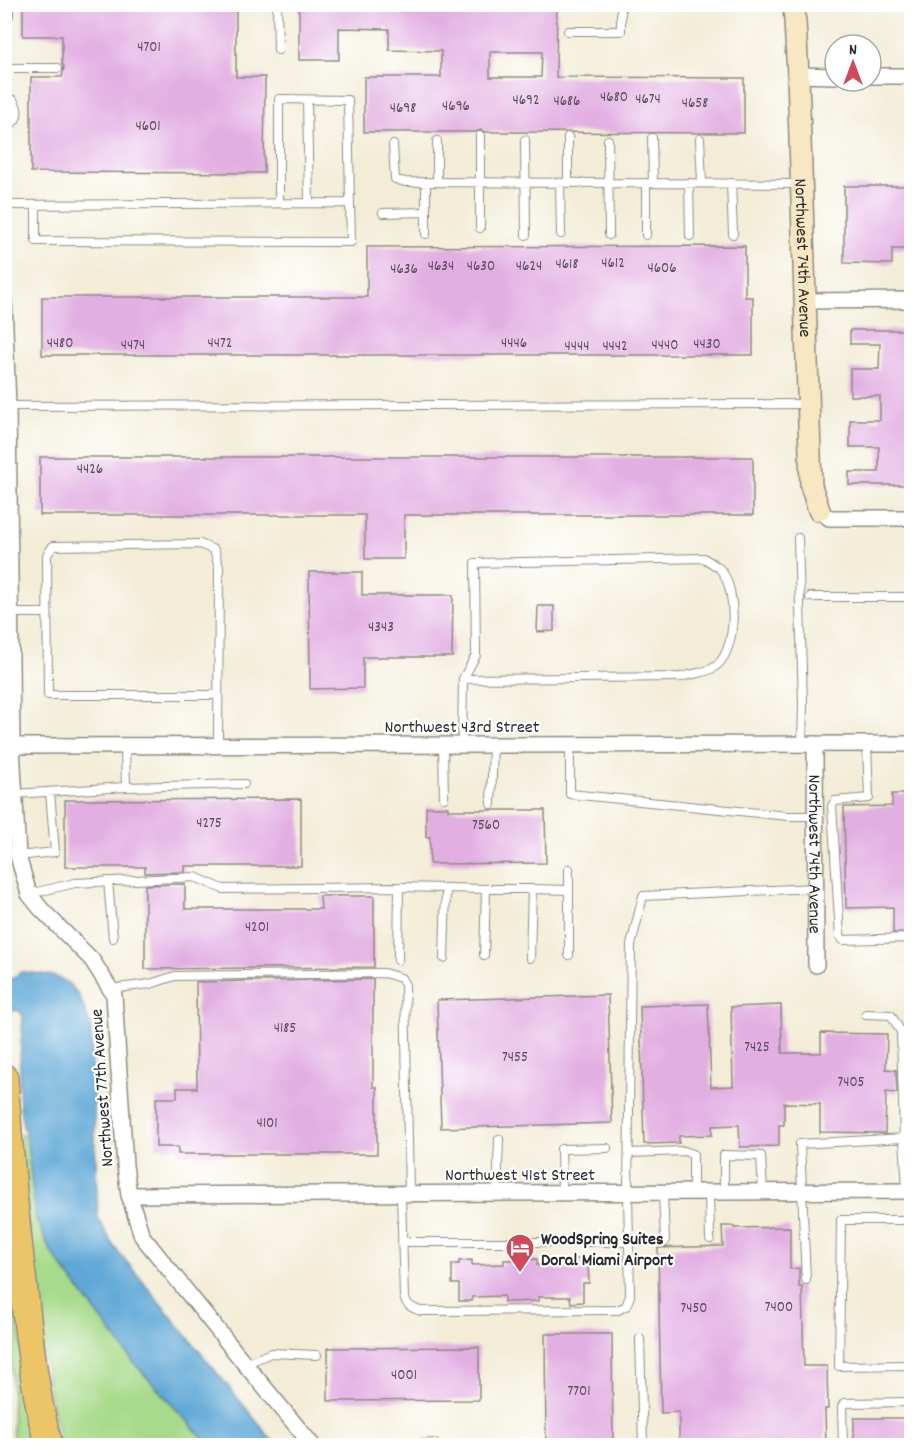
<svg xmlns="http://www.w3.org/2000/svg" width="916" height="1450" viewBox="0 0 916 1450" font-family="Dekko,sans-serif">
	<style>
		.green { fill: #a7da8a; stroke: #69825a; stroke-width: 1.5 }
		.water { fill: #5fa7d6; stroke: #456980; stroke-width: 1.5 }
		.building { fill: #e2afe2; fill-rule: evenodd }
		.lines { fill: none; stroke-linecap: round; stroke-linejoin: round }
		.lane-casing { stroke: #8f8c82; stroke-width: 10 }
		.street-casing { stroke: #8f8c82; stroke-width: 18 }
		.secondary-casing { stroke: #8f8c82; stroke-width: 24 }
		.highway-casing { stroke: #8f8c82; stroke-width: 30 }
		.lane { stroke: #fff; stroke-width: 8 }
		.street { stroke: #fff; stroke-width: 15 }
		.secondary { stroke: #f7e8c3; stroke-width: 21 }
		.highway { stroke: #ecc569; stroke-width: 27 }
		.labels { text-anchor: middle; stroke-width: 4.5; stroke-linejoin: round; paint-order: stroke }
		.number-label { font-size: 15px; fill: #594c59 }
		.street-label { font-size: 18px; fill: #2b2b2b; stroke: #fff }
		.poi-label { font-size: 18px; font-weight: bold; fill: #2b2b2b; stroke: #fff; text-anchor: start }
	</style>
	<rect width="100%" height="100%" fill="#fff"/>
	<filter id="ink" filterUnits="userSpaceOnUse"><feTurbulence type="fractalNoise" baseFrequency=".0167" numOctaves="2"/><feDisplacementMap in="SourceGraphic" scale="12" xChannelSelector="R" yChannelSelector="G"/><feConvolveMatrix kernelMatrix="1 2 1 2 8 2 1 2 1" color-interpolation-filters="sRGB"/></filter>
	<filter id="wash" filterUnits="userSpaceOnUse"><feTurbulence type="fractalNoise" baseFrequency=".008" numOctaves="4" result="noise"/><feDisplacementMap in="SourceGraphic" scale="24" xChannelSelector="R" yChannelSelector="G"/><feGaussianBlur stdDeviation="1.35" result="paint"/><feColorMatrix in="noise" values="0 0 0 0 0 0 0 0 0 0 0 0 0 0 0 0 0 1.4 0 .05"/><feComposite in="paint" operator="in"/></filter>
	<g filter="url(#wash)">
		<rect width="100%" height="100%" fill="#f3edd8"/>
		<path class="green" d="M20,1135H26L36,1219L134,1363L209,1445H61C36,1344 29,1239 20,1135Z
			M10,1306H15L37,1445H13Z"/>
		<path class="water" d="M21,972C70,975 76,982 91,1027L98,1218L113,1245L276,1445H209L134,1363L51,1252L36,1219L26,1135C14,1105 21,1050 23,1017L20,1011L5,1010V979H12Z"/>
		<g id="blocks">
			<path class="building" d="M23,4H236V77H265L264,173L31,172V77H62L64,67L62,63V36H23Z
				M299,4H339V9H389V4H557L556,77L744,78V133L485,132L481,130L475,132H364V77H441V51L389,50V29L339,28V60H299ZM490,52H542L541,77H490Z
				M844,186H912V249H892V264L844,263Z
				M745,246V297H753V355H42V297H367V247Z
				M850,330H912V485H849V472H879V447H850V420H880V396H850V369H879L880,344H850Z
				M40,457H753V515H404V559H365V515H40Z
				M309,572H362V595H453L452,657H363V688L310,689Z
				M538,606H554V631L537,632Z
				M892,794H912V932L893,933V907L846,908L844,807L892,806Z
				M301,799V866H185V872L145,873V867H65V800Z
				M426,807H448V810H545L546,863L430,864V837H426Z
				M185,884V909H321L320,896H374V967L145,969V885Z
				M373,979V1087H377V1154H178V1147H156V1098H177V1088H197L196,982Z
				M608,995L612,1123L441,1128L437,1000Z
				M708,1004L711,1087L733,1086L731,1007L781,1005L782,1053H821V1033L887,1034L886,1069L896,1070L897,1093L886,1092L885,1133L820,1132V1104L784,1103V1125H779V1146L740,1147L739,1125L712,1126V1135L679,1136V1143L644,1144L640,1006Z
				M722,1226H734V1228L790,1227V1269L799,1268V1287H802L804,1366H827L828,1409H825L826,1446H679V1412L661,1413L658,1248L723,1246Z
				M537,1259V1265L570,1264V1259H584V1264H588L589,1283H583V1302L571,1303L570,1297H538V1301L504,1302V1296L472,1297V1301H459V1284H452V1264H459V1261L472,1260V1265L504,1264V1260Z
				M545,1334H612L613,1446H546Z
				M479,1347V1400L328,1401V1348Z
				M854,1418H906V1424H912V1446H854Z"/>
		</g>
	</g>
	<g filter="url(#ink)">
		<use href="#blocks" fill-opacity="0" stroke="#8f8c82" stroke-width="1.5"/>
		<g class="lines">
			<g class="lane-casing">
				<path id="lane" d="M277,4L278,50
					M4,16H9V4
					M568,31H621V4
					M4,68H58
					M4,98L13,100C21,112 18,123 4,128
					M307,100L309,203
					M480,136V228
					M568,137V183
					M652,138L653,183
					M700,139L702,183
					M525,140L526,235
					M608,140L609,235
					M437,141V182
					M393,145L395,179L405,182L799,184
					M426,182V234
					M560,183L561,234
					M689,183L690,236
					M731,183L733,234
					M279,203V99L348,100L350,203
					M4,205L350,203L351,242L36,241V205
					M383,213L426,212
					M646,235V183
					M8,406L808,404
					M798,538L803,704L802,744
					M810,597H912
					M11,613H47
					M443,745L444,798
					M462,745L463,679L476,655L475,563L704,558C709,562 716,565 720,569C738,589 738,654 713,668C705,673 690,674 681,677L463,679
					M570,745V794L788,816H815
					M867,745L869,798L835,801L832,806L840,936L843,940L912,938
					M125,746L126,787L244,784
					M218,746L219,567L214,550L200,544L53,546L47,555L48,695H218
					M14,794L126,787
					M491,804L493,745
					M18,856L55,852L50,792
					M108,881L113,938
					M399,887L446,888L444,958
					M446,888L486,889L484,955
					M486,889H532L530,958
					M532,889L569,890V955
					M569,890V869
					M29,894L75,883L195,877L223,889L399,887L398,960
					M110,989L150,984L175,976L384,973L401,978L405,985L409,1194
					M866,1014L891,1015L901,1032L904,1138
					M629,1153L684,1151L693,1154V1192
					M663,1192L665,1242
					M709,1192L710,1239
					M724,1192V1155L761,1156L763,1192
					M497,1193L499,1139
					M562,1193L561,1149L607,1148
					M401,1194L404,1297C407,1306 412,1308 421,1311L618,1310L626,1306L630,1296L628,1193L631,945L643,896L816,888
					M912,1220H841L839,1366L912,1365
					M402,1242H629
					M806,1280L800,1144L904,1138L907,1191
					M640,1339L643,1446
					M245,1364L271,1353L317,1355
					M399,1446L434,1443
					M843,1446L842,1407L844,1403L912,1402"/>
			</g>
			<g class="street-casing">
				<g id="street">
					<path d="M798,75L835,76"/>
					<path d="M871,76H912"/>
					<path d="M804,301L912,300"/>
					<path d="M4,302L8,406L12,746L18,856L29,894L41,909L92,960L114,995L125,1165L129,1195L142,1236L245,1364L313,1446"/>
					<path d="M819,510L829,518H912"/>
					<path id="s1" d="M815,744L816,965"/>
					<path d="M12,746L912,744"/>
					<path d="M129,1195L912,1191"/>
				</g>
			</g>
			<g class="secondary-casing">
				<g id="secondary">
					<path id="s2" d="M794,4L798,75L811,486L819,510"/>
				</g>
			</g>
			<g class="highway-casing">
				<path id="highway" d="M4,1078C9,1150 15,1221 24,1292C30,1344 35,1396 49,1446"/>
			</g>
			<use href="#lane" class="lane"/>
			<use href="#street" class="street"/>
			<use href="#secondary" class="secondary"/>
			<use href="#highway" class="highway"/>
		</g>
	</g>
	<defs>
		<g id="hotel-pin" transform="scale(1.5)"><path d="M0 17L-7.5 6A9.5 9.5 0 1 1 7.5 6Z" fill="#d1495b" stroke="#fff"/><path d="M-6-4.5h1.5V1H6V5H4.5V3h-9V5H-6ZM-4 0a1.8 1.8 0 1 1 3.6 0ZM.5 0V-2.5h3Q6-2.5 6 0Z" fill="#fff"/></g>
	</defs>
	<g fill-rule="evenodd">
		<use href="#hotel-pin" x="520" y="1248"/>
	</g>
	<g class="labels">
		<g class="number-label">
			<text x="149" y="51">4701</text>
			<text x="614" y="101">4680</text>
			<text x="648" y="103">4674</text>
			<text x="526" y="104">4692</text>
			<text x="567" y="105">4686</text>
			<text x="695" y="107">4658</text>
			<text x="456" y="110">4696</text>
			<text x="403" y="112">4698</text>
			<text x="148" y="130">4601</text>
			<text x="613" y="267">4612</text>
			<text x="567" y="268">4618</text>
			<text x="441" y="270">4634</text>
			<text x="481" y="270">4630</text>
			<text x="529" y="270">4624</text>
			<text x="662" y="272">4606</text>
			<text x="404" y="273">4636</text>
			<text x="60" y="347">4480</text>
			<text x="220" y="347">4472</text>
			<text x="514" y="347">4446</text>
			<text x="707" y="348">4430</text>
			<text x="133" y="349">4474</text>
			<text x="665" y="349">4440</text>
			<text x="577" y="350">4444</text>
			<text x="615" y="350">4442</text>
			<text x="90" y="473">4426</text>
			<text x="381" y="631">4343</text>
			<text x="209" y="827">4275</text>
			<text x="486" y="829">7560</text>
			<text x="257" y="931">4201</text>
			<text x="285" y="1032">4185</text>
			<text x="757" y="1051">7425</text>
			<text x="515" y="1061">7455</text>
			<text x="851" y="1086">7405</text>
			<text x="267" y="1127">4101</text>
			<text x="779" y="1311">7400</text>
			<text x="694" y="1312">7450</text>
			<text x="404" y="1379">4001</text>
			<text x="579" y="1395">7701</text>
		</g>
		<g class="street-label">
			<text dy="6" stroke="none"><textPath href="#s2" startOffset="254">Northwest 74th Avenue</textPath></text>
			<text x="462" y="732">Northwest 43rd Street</text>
			<text dy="6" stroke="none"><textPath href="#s1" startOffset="110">Northwest 74th Avenue</textPath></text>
			<text transform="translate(101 1088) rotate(-94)" y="6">Northwest 77th Avenue</text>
			<text x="520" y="1180">Northwest 41st Street</text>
		</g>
		<g class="poi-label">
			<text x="541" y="1244">WoodSpring Suites<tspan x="541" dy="21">Doral Miami Airport</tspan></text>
		</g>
	</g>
	<rect width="916" height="1450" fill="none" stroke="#fff" stroke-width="24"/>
	<g transform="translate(853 63)"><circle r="28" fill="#ffffff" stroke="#aaaaaa" stroke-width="1.5"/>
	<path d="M0-4.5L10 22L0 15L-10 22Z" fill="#d1495b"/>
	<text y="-9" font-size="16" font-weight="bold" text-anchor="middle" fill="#2b2b2b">N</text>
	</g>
</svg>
